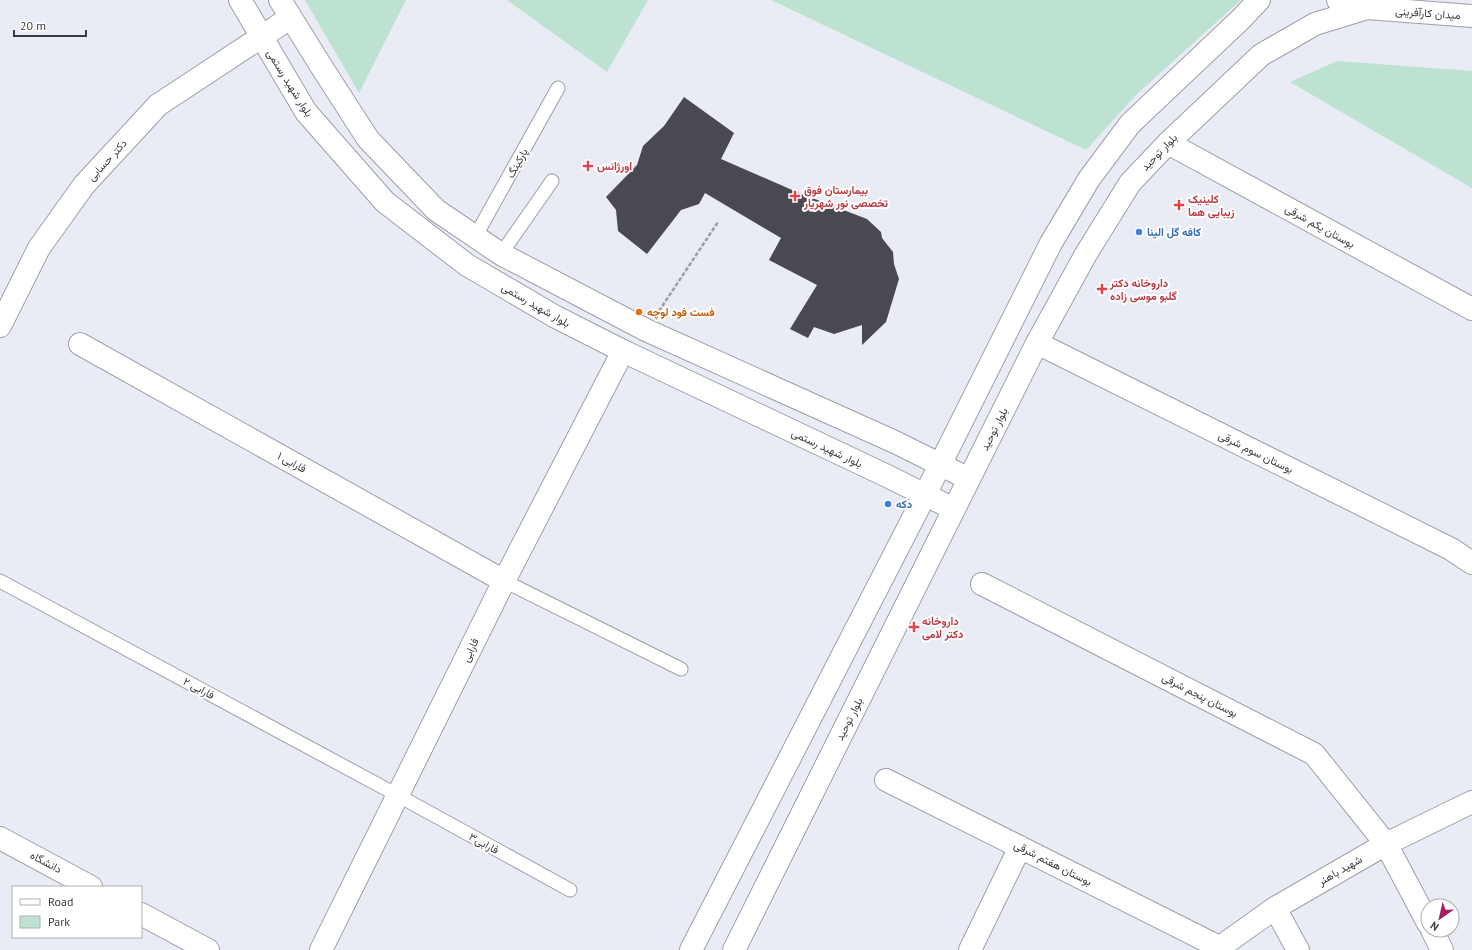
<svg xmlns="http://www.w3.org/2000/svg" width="1472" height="950" viewBox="0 0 1472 950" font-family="'PT Sans',Vazirmatn,sans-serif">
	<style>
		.green { fill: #bee2d1 }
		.building { fill: #4a4850 }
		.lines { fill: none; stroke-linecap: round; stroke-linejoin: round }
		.service-casing { stroke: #9ea0a9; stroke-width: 15 }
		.minor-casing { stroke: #9ea0a9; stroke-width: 24 }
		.tertiary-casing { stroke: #9ea0a9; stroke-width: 24 }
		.secondary-casing { stroke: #9ea0a9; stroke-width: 24 }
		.path { stroke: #9c9ea5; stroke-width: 2.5; stroke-dasharray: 4 2; stroke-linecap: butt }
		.service { stroke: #fff; stroke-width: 13 }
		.minor { stroke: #fff; stroke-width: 22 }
		.tertiary { stroke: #fff; stroke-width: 22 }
		.secondary { stroke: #fff; stroke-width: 22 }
		.health-dot { fill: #e0444e; stroke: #fff; stroke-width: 1.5 }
		.shop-dot { fill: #3f7fe0; stroke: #fff; stroke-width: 1.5 }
		.food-dot { fill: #e8710a; stroke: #fff; stroke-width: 1.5 }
		.labels { text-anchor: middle; stroke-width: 4; stroke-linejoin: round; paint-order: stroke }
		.street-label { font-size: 11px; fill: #3b3c40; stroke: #fff }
		.health-label { font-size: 11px; font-weight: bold; fill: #be3a42; stroke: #fff; text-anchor: start }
		.shop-label { font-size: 11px; font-weight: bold; fill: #366cbe; stroke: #fff; text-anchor: start }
		.food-label { font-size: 11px; font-weight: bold; fill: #c56008; stroke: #fff; text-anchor: start }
	</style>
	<rect width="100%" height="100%" fill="#e9ebf5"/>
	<path class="green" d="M305,0H406L359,93Z
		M507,0H648L607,72Z
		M771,0H1241L1138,93L1086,150Z
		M1337,61L1472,71V188L1290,82Z"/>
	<path class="building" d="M684,97L734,133L721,159L799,193L867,219L881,232L882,238L893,252L894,264L899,279L886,322L862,345V325L834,334L814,327L808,338L790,329L817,285L769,260L781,238L705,193L699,204L681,210L647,254L618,231L616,210L606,197L637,165L643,146L664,126Z"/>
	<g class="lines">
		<g class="service-casing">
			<path id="service" d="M475,237L558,88
				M501,254L552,181
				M0,581L399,796L570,890
				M504,581L681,669"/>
		</g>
		<g class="minor-casing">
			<path id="minor" d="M1168,143L1472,309
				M0,326L39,248L84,185L158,105L290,18
				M1037,343L1451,549L1472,563
				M80,344L504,581
				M982,584L1314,754L1386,844L1428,923
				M886,780L1219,947
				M0,838L91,887
				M1275,908L1298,950
				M141,914L208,950
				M1432,930L1442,950
				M321,950L504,581L623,351
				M970,950L1020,847
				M1216,950L1275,908L1386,844L1472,802"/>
		</g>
		<g class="tertiary-casing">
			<path id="tertiary" d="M691,950L925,495L1051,243L1089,179L1130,124L1241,19L1259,0
				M734,950L1037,343L1086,254L1130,183L1168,143L1261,55L1315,24L1367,8"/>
		</g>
		<g class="secondary-casing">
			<path id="secondary" d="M240,0L306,112L385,202L467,265L554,316L623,351L885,475L954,509
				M280,0L321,66L368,139L436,210L501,254L646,330L897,443L969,479
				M1338,0L1367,8L1472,16"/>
		</g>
		<path class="path" d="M659,311L718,222"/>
		<use href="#service" class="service"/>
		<use href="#minor" class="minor"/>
		<use href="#tertiary" class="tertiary"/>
		<use href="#secondary" class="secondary"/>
	</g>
	<g class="health-dot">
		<path d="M586 160h4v4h4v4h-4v4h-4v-4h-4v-4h4z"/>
		<path d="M793 190h4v4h4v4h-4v4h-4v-4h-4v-4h4z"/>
		<path d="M1177 199h4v4h4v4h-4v4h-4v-4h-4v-4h4z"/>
		<path d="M1100 283h4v4h4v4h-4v4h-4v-4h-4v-4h4z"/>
		<path d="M912 621h4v4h4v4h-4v4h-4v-4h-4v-4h4z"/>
	</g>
	<g class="shop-dot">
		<circle cx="1139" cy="232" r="4"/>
		<circle cx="888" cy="504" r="4"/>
	</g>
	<circle class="food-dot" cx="639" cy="312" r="4"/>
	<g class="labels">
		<g class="street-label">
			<text transform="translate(1428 13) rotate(4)" y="4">میدان کارآفرینی</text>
			<text transform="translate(290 83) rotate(58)" y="4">بلوار شهید رستمی</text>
			<text transform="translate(1159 152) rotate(-46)" y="4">بلوار توحید</text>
			<text transform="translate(107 160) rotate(-47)" y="4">دکتر حسابی</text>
			<text transform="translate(517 163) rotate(-61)" y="4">پارکینگ</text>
			<text transform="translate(1320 226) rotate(29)" y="4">بوستان یکم شرقی</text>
			<text transform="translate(536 305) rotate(30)" y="4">بلوار شهید رستمی</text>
			<text transform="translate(994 429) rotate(-63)" y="4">بلوار توحید</text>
			<text transform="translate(827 448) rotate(25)" y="4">بلوار شهید رستمی</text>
			<text transform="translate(1256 452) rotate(26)" y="4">بوستان سوم شرقی</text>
			<text transform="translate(292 462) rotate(29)" y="4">فارابی ۱</text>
			<text transform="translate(470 650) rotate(-64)" y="4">فارابی</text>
			<text transform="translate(199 688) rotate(28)" y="4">فارابی ۲</text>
			<text transform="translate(1200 695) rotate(27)" y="4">بوستان پنجم شرقی</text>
			<text transform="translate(849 719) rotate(-63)" y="4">بلوار توحید</text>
			<text transform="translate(484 843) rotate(29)" y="4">فارابی۳</text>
			<text transform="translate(46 862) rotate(28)" y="4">دانشگاه</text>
			<text transform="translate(1053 863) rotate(27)" y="4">بوستان هفتم شرقی</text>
			<text transform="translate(1340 870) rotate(-30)" y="4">شهید باهنر</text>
		</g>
		<g class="health-label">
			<text x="597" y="170">اورژانس</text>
			<text x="804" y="194">بیمارستان فوق<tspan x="804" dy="13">تخصصی نور شهریار</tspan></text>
			<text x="1188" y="203">کلینیک<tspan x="1188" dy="13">زیبایی هما</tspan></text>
			<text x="1110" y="287">داروخانه دکتر<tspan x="1110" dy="13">گلبو موسی زاده</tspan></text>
			<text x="922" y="625">داروخانه<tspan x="922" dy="13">دکتر لامی</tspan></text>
		</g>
		<g class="shop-label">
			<text x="1147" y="236">کافه گل الینا</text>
			<text x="896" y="508">دکه</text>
		</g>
		<g class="food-label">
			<text x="647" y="316">فست فود لوچه</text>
		</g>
	</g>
	<rect x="12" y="886" width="130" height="52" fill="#ffffff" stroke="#b1b1b3"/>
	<rect x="20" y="899" width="20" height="6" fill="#ffffff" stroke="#b1b1b3"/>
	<text x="48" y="906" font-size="12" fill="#3b3c40">Road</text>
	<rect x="20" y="916" width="20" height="12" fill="#bee2d1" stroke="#b1b1b3"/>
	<text x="48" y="926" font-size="12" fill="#3b3c40">Park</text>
	<g transform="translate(1440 918) rotate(214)"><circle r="19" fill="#ffffff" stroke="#b1b1b3"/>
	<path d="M0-3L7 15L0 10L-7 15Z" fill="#a81e63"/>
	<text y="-6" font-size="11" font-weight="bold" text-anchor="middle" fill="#3b3c40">N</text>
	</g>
	<path d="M14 30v6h72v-6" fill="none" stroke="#3b3c40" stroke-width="2"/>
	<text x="20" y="30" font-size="12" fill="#3b3c40" stroke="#ffffff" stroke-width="3" paint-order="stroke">20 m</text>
</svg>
